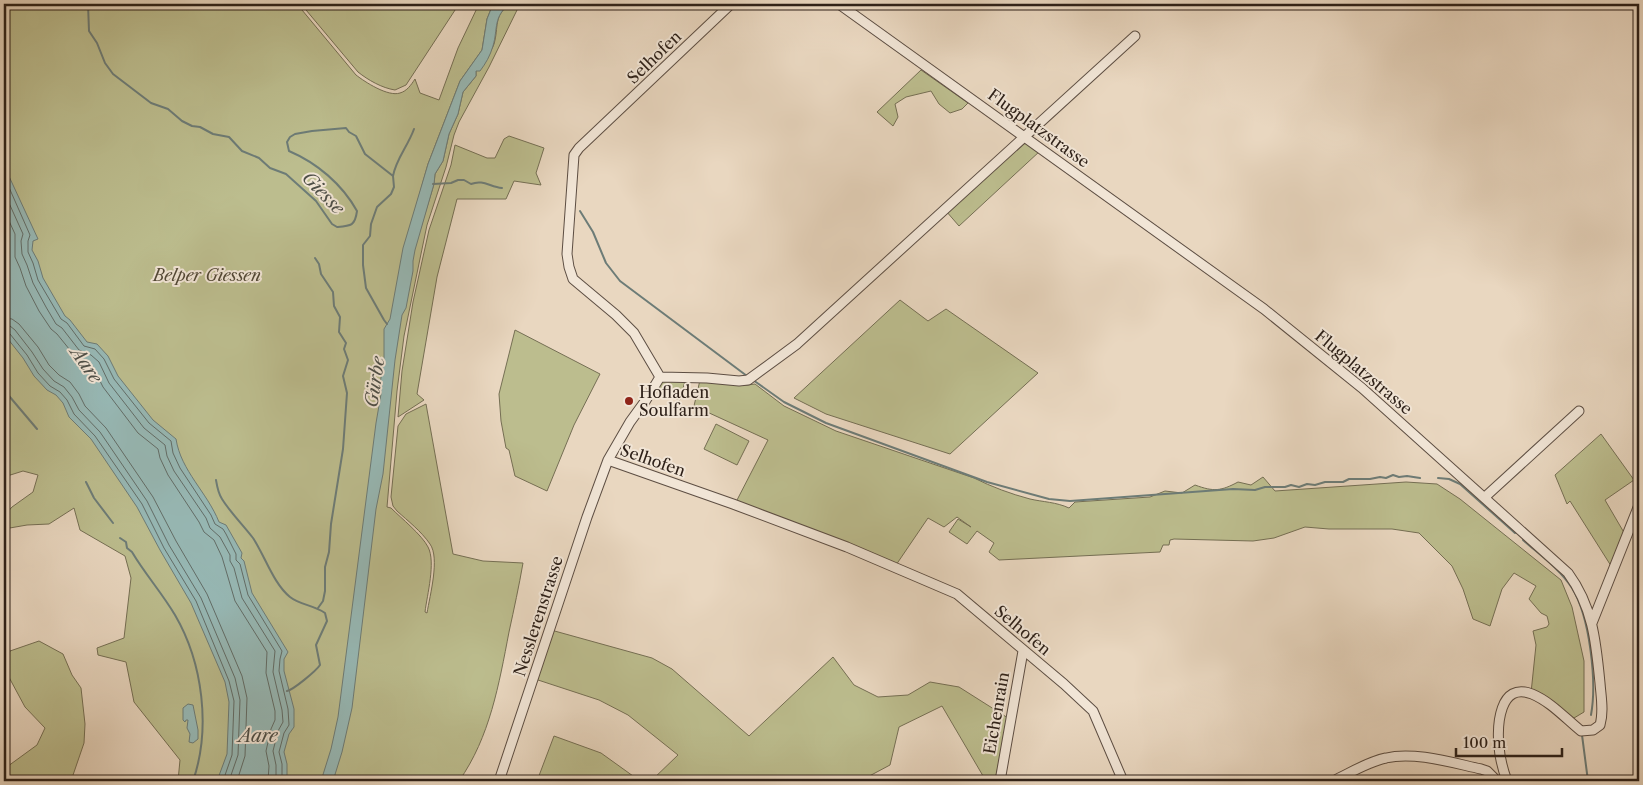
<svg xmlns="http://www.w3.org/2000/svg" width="1643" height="785" viewBox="0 0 1643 785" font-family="'Libre Caslon Text',serif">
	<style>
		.green { fill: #bcbd8e; stroke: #756f54 }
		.water { fill: #97b9b6; stroke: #6d7c77 }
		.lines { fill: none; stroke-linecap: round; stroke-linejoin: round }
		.shore { stroke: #626d68; stroke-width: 1 }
		.stream { stroke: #6d7c77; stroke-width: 2 }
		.minor-casing { stroke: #5d4e43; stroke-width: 11 }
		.minor { stroke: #f1e5d6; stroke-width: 9 }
		.poi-dot { fill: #8f2418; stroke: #f1e5d6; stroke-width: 2 }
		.labels { text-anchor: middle; stroke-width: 4; stroke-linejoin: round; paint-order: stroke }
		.street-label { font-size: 16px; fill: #2e2119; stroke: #f1e5d6 }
		.park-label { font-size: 16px; font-style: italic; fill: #524836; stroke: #f1e5d6 }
		.poi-label { font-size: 16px; fill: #2e2119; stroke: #f1e5d6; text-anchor: start }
		.water-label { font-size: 18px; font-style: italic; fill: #4e4f48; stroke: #f1e5d6 }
	</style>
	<rect width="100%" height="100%" fill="#e9d7c0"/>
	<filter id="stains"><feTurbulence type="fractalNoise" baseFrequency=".004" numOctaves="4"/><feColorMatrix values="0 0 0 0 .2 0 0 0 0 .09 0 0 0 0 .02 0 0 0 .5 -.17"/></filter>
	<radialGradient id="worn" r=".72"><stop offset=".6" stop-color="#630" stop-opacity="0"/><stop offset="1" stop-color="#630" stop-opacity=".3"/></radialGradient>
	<path class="green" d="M4,4H297L356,75C365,82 388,97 400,93C407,91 411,85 415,79L420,93L439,100L458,48L479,4H493L487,19L482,50L460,81L428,164L412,221L420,230L434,184L435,174L443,161L449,134L458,114L463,92L476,76V71C482,63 491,53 494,44C499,27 493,16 510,4H520L489,67L459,122L454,135L446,167L427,225L404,336L397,391L387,507L391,508C401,518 422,535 428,547C436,562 427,595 425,612L427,613C430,595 440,558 430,544C421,531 408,521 397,511L393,506L391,497L398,426L406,414L426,404L453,554L483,561L523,563C519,586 514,609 509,632C499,684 490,737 459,781H178L180,760L134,702L126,662L98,655L97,648L124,638L131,578L125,556L80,530L74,508L49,524L27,525L4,529V516L12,507L33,492L38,475L23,471L4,477Z
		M301,4H459L406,85L395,90C382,88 368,80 358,72Z
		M921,70L968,103L962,109L950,113L939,104L931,91L906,97L895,104L898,117L893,126L877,112Z
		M509,136L544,148L536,173L541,185L514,181L506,199H457L437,277L417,394L424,400L398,417L402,371L413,302L429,230L451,165L455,145L487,158H495L504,139Z
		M1027,142L1040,151L959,226L946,211L1019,145Z
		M900,300L928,321L946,309L1038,373L950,454L826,414L794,398Z
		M515,330L600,374L574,425L547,491L515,476L509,450L506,448L501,421L499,394Z
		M663,380L685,381L680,400L671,397L657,388Z
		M700,380L747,385L755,384L784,406L836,431L974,478C992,487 1011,494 1030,499C1043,502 1056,502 1069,508L1075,502L1150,497L1165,491L1182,493L1195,485C1214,492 1221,491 1238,482L1251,485L1263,477L1275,491L1406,482L1437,484L1460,499L1561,580L1572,607L1584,661V712L1569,721L1531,693L1536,645L1533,631L1547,627L1549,624L1547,616L1541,613L1529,599L1536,586L1514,573L1502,589L1490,626L1473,619L1463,589L1452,566L1419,533L1392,529H1329L1305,527L1274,538L1253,541L1174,539L1170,540L1169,545H1163L1160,552L999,560L989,552L994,543L977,531L967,544L949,532L958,519L971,527L957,517L944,527L928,518L896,565L736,502L768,440L694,406Z
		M716,424L749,441L737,465L704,449Z
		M1601,434L1634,480L1605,500L1626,536L1613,569L1570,501L1567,504L1555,475Z
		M551,630L652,658L672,669L749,736L833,657L854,685L878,697L908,695L930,682L959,687L1008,718L995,781H986L942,706L899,727L890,765L860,781H651L678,755L628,715L599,700L535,679Z
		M39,641L63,654L72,675L81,688L85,724L84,743L72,778L68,781H4V769L37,745L45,728L25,707L4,668V663L10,651Z
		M554,736L601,753L640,781H537Z"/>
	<path class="water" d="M493,4H510C493,16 498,29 493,46C490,56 486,63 480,71H476V76L463,92L458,114L449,134L443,161L435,174L434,184L415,250L413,261V271L406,308L402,315L395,360L383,474L376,509L352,708L342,752L333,781H321L331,749L338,717L376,423L381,394L380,384L384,358V329L390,319L403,248L428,164L460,81L482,50L487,19Z
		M4,160L7,172L38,239L33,241L32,250L38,261L43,278L65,316L70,320L87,342L97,344L108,356L118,376L153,420L176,439C181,471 207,492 219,522L226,525L242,553L241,558L244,561L252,593L288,652L284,659V671L294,709V727L289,734L284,752L287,764V781H217L227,754L229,702L225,682L191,603L160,550L137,507L91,439L69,417L63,403L56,395L47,390L34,376L23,358L4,334Z
		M188,704L193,705L198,730V739L193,743L189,742L190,734L187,728L188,720H186L185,722L183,720V708Z"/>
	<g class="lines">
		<path class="shore" d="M4,176L30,235L28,241V252L33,263L38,280L61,319L67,323L84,346L95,349L104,359L114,379L149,423L171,441L173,453L180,468L211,515L215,524L223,529L226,534L236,554V560L240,564L248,595L282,651L280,659L279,671L288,709L289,725L284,733L279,752L282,764V781
			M4,192L23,234L21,241L22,254L27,265L33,283L46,307L56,324L62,328L79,350L91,355L99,362L109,383L144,428L165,445L167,456L174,471L206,518L210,528L220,537L230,555V561L234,568L242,598L275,651L273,672L282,710L283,722L278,731L273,751L276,765V781
			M4,210L15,234V257L20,268L26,286L39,311L51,329L57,334L74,355L80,359L88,361L93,367L103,387L138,433L158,449L160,458L168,475L199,522L204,532L214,540L222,557L235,601L267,652L266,673L275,711V720L271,729L266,751L269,766L268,781
			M4,318L12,319L19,324L38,347L49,365L59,375L70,382L79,394L85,406L106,428L153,497L176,541L207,594L242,676L247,698L245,756L237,781
			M4,325L10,326L15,330L32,352L43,369L54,381L64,387L72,397L79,410L100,432L147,501L169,545L201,598L235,678L240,700L238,755L229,781
			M4,332L10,334L27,355L38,373L50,386L60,392L67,400L74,414L95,436L142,504L164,548L196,601L229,681L234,701L232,755L223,781"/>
		<path class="stream" d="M88,4L89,31L97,43L105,63L113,74L151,103L168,109L182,121L192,126L200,127L213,134L229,137L242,151L259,158L270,168L286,174L316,201L332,224L337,227C351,226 355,226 357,211C342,184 317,163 289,151L287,142L290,137L295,134L312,131L346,128L349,132L356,136L365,154L393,176L394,187L391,194L377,207L371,224L370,236L363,245V265L366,288L384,320L387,324
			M393,176C396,159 408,146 414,129
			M433,184L451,183L458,180H464L471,184C483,179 490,187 502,188
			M580,211L593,232L606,263L620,281L747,376
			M315,258L319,264L321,274L333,292L334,306L340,317L339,332L346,343L344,349L348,360L343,376L347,393L343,449L331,524L329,552L325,567V591L323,601L318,608
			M753,380L784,402L826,423L987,482L1049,499L1070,501L1233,489L1255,490L1265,487H1285L1291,485L1299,487L1307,484L1315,485L1325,482H1343L1349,479H1370L1380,477L1386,478L1393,475L1399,477L1407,476L1420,478
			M4,390L37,429
			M1438,478L1449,479L1460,484L1515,533
			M216,480C217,486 218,493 222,499C230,512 243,525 253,538C265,556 273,583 290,597C300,605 314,605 325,613L327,621L316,645L320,665C316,671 293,690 287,691
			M86,482L94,498L113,523
			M120,538L126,542L127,548L132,552C145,574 162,593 175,615C203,663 211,729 193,781
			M1523,540C1540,555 1560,569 1572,588C1590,617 1597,682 1591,715
			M1582,735L1588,781"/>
		<g class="minor-casing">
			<path id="minor" d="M839,4L1264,309L1362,388L1568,573C1593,607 1596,642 1600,683C1601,697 1604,711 1600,725L1593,730L1581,731C1565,718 1551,702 1532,694C1499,681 1497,726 1499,747C1500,759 1503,770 1507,781
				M660,377L707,378L739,381L748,380L797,344L1135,36
				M660,377L634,333L616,315L573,279L569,267L567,254L574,155L579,148L731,4
				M608,460L733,504L847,547L957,594L1064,684L1093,711L1123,781
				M1485,497L1579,411
				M1592,623L1639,505
				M499,781L587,517L608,460L630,422L646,400L660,377
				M1000,781L1023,651
				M1333,781C1350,773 1367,762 1386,758C1414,751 1453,763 1481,769L1487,771L1497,781"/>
		</g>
		<use href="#minor" class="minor"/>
	</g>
	<circle class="poi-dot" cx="629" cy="401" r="5"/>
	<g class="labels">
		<g class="street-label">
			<text transform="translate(654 57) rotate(-44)" y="6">Selhofen</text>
			<text transform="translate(1039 128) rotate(36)" y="6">Flugplatzstrasse</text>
			<text transform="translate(1364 372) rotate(40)" y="6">Flugplatzstrasse</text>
			<text transform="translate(653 460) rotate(19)" y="6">Selhofen</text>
			<text transform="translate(538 616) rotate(-72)" y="6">Nesslerenstrasse</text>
			<text transform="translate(1023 630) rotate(40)" y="6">Selhofen</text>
			<text transform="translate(996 713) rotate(-80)" y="6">Eichenrain</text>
		</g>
		<g class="park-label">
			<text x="207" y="281">Belper Giessen</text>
		</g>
		<g class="poi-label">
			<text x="639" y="398">Hofladen<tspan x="639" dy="18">Soulfarm</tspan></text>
		</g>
		<g class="water-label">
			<text transform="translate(323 193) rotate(46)" y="6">Giesse</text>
			<text transform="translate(86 365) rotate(55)" y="6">Aare</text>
			<text transform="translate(375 382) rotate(-82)" y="6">Gürbe</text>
			<text x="258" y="742">Aare</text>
		</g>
	</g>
	<rect width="1643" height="785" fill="none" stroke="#e9d7c0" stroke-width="20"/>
	<rect x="5" y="5" width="1633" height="775" fill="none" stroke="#2e2119" stroke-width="2.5"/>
	<rect x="10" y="10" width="1623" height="765" fill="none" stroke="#2e2119"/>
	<path d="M1456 748v8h106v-8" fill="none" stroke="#2e2119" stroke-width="2.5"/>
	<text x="1463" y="748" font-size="15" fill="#2e2119" stroke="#f1e5d6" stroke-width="4" paint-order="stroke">100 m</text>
	<rect width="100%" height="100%" filter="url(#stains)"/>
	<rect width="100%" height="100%" fill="url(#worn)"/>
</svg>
